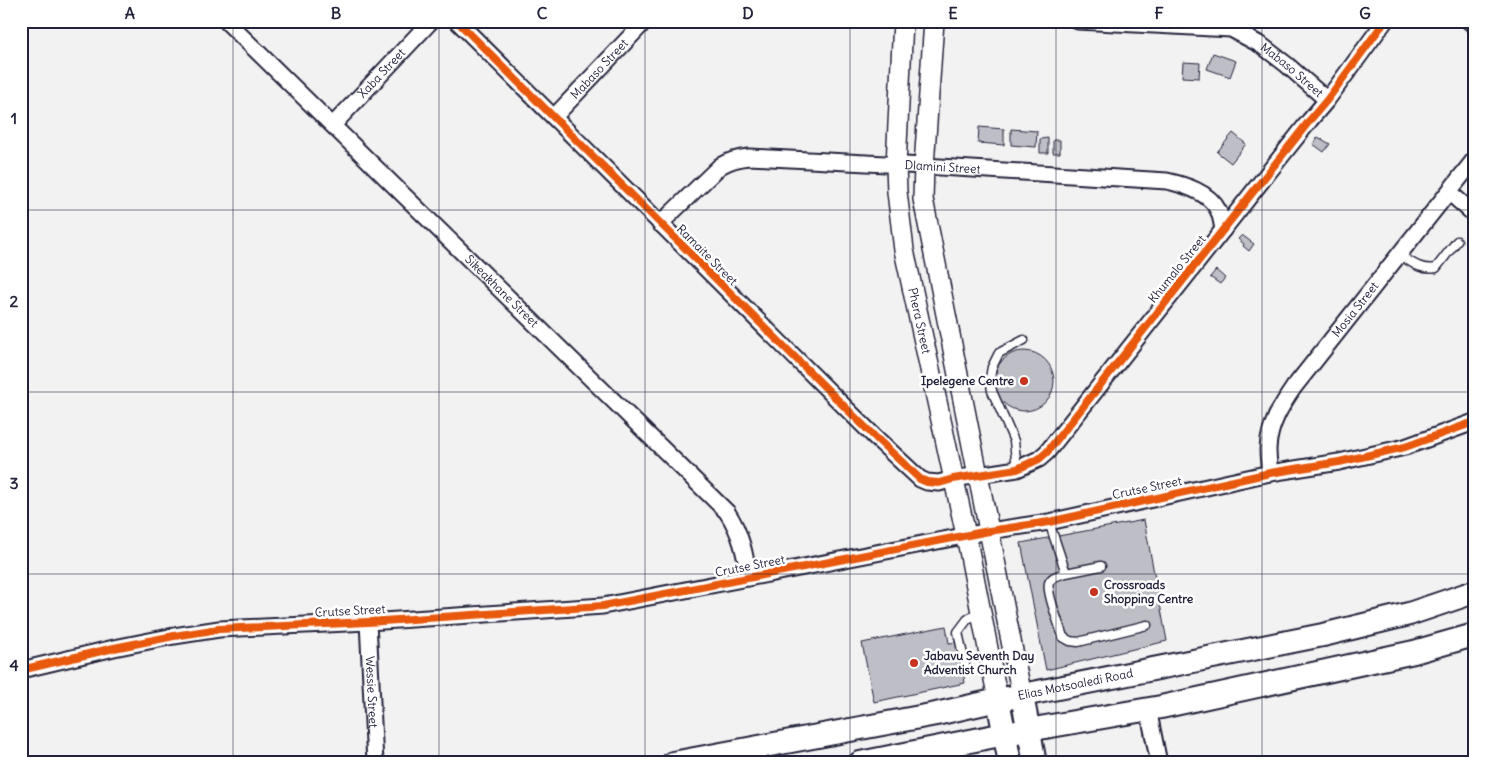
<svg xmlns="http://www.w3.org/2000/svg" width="1495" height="784" viewBox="0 0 1495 784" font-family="Delius,sans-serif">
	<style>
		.building { fill: #bebec6; stroke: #22223b }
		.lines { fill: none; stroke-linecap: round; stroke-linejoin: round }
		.service-casing { stroke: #22223b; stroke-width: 11 }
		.minor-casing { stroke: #22223b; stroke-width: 19 }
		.tertiary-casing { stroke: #22223b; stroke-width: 22 }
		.secondary-casing { stroke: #22223b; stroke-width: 26 }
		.service { stroke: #fff; stroke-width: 8 }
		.minor { stroke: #fff; stroke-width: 15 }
		.tertiary { stroke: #fff; stroke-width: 19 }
		.secondary { stroke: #fff; stroke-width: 22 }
		.cycleway-casing { stroke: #fff; stroke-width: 11 }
		.cycleway { stroke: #e8590c; stroke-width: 8 }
		.grid { fill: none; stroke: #22223b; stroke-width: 1; stroke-opacity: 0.55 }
		.poi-dot { fill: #c8321e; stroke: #fff; stroke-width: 2 }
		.labels { text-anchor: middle; stroke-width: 5; stroke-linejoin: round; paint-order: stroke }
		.street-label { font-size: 12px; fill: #22223b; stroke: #fff }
		.poi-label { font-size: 12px; font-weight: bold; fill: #22223b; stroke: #fff; text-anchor: start }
		.neatline { fill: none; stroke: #22223b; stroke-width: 2 }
		.grid-label { font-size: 16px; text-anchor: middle; font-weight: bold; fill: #22223b }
	</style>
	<rect width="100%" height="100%" fill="#f2f2f3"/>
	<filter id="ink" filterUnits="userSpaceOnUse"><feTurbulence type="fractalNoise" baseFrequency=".02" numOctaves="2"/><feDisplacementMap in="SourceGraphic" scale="10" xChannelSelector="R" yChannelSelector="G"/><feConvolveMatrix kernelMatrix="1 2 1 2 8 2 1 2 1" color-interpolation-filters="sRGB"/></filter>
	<g filter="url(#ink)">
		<path class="building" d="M1213,53L1236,61L1230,77L1207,69Z
			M1183,62L1200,63L1199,78L1182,77Z
			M979,127L1004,129V145L978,143Z
			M1011,129L1037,131L1036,147L1011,145Z
			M1233,133L1246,144L1231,163L1217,152Z
			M1318,137L1330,144L1324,152L1313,144Z
			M1048,138V153H1040V139Z
			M1053,140H1060V153H1053Z
			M1242,235L1254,244L1249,251L1243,246L1244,244L1238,239Z
			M1216,270L1225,278L1220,284L1210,277Z
			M994 381a30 30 0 1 1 60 0a30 30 0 1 1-60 0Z
			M1144,520L1167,641L1046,670L1021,543Z
			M946,626L949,643L958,642L965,683L874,702L862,643Z"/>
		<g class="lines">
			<g class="service-casing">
				<path id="service" d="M1400,255C1411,262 1421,271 1436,268L1457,241
					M1017,469L1014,441L992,391L990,378L992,367L999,353L1024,340
					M1049,522L1066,573C1060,575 1051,576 1049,583C1046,592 1060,626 1063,637L1070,641L1078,642L1147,625
					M1066,573L1101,566
					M966,669L958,632L967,620L979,611
					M955,745L962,763"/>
			</g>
			<g class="minor-casing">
				<g id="minor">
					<path id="s1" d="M226,21L727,512C741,533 745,554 749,578"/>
					<path d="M457,21L876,438L920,479L927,482L939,483L953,479L1017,469L1039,459L1047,452L1310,120L1327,100L1385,21"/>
					<path id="s2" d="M1077,21L1231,29L1261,45L1287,65L1327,100"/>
					<path d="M1469,21L1474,25"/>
					<path id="s3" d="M554,117L645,21"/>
					<path id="s4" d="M333,125L431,21"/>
					<path d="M1449,192L1474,214"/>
					<path id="s5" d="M660,224L720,166C730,160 738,158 749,157L924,166L1167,181C1185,185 1209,192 1218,210C1221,216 1222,224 1223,230"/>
					<path id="s6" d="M1270,473C1269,465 1268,457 1268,449C1269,425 1281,406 1294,387L1474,160"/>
					<path id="s7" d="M368,622L375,763"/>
					<path d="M21,670L114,648L174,636L219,629L368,622L603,606L989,531L1049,522L1270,473L1339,462L1405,447L1474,422"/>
					<path d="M1148,709L1159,763"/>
				</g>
			</g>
			<g class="tertiary-casing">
				<g id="tertiary">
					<path id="s8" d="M903,21L896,165L897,192L904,250L966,535L998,700"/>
					<path d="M934,21L924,166L923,199L1022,696"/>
				</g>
			</g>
			<g class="secondary-casing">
				<g id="secondary">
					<path d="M1022,696L1035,763"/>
					<path d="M998,700L1010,763"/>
					<path id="s9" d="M673,763L936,714L998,700L1323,635L1409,614L1474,592"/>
					<path d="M860,763L1005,734L1161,707L1414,652L1474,635"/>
				</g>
			</g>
			<use href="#service" class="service"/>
			<use href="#minor" class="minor"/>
			<use href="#tertiary" class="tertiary"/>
			<use href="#secondary" class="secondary"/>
			<g class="cycleway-casing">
				<path id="cycleway" d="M457,21L876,438L920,479L927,482L939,483L953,479L1017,469L1039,459L1047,452L1310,120L1327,100L1385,21
					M21,670L114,648L174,636L219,629L368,622L603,606L989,531L1049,522L1270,473L1339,462L1405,447L1474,422"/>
			</g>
			<use href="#cycleway" class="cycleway"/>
		</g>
	</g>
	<path class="grid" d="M233,21V763M439,21V763M645,21V763M850,21V763M1056,21V763M1262,21V763M21,210H1474M21,392H1474M21,574H1474"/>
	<g class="poi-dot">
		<circle cx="1024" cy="381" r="5"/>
		<circle cx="1094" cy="592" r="5"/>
		<circle cx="914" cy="663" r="5"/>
	</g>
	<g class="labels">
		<g class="street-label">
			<text dy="4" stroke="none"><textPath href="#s3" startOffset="66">Mabaso Street</textPath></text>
			<text dy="4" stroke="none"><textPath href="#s2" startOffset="228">Mabaso Street</textPath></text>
			<text dy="4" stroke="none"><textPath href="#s4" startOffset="71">Xaba Street</textPath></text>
			<text dy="4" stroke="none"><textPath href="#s5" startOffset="308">Dlamini Street</textPath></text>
			<text transform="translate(707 255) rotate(45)" y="4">Ramaite Street</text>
			<text transform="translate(1177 269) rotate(-51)" y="4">Khumalo Street</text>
			<text dy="4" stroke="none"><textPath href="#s1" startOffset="386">Sikeakhane Street</textPath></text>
			<text dy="4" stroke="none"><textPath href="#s6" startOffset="191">Mosia Street</textPath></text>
			<text dy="4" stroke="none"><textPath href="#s8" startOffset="302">Phera Street</textPath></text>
			<text transform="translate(1147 488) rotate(-12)" y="4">Crutse Street</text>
			<text transform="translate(750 566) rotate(-11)" y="4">Crutse Street</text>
			<text transform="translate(350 611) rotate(-3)" y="4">Crutse Street</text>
			<text dy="4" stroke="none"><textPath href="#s9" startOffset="410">Elias Motsoaledi Road</textPath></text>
			<text dy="4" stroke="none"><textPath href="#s7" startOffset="70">Wessie Street</textPath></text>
		</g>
		<g class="poi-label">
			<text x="1014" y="385" text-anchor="end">Ipelegene Centre</text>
			<text x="1104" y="589">Crossroads<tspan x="1104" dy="14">Shopping Centre</tspan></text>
			<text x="924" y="660">Jabavu Seventh Day<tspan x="924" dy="14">Adventist Church</tspan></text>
		</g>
	</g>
	<rect width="1495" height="784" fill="none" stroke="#fff" stroke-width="55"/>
	<rect x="28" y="28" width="1440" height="728" class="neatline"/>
	<g class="grid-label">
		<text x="130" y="19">A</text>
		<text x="336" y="19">B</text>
		<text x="542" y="19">C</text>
		<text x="748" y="19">D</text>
		<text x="953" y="19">E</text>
		<text x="1159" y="19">F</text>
		<text x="1365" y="19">G</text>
		<text x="14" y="124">1</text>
		<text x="14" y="307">2</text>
		<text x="14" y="489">3</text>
		<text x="14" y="671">4</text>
	</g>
</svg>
